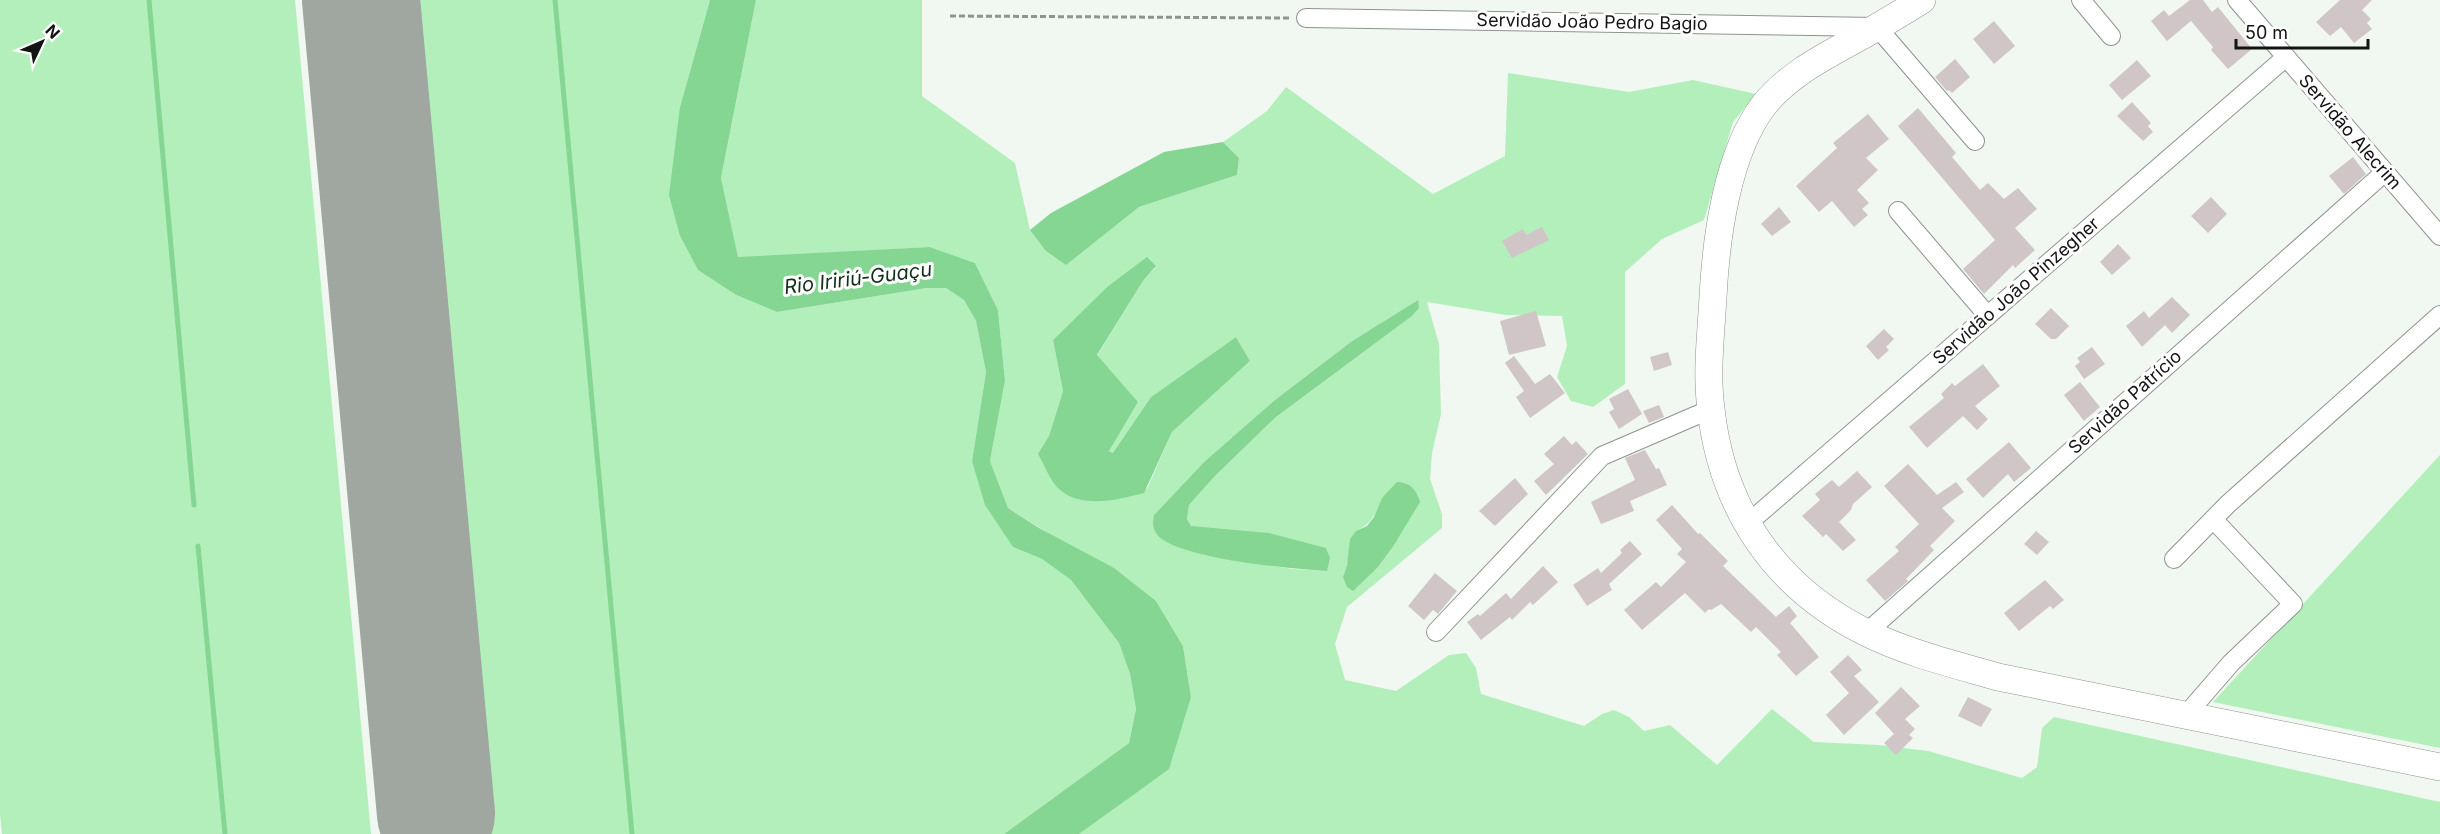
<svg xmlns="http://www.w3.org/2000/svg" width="2440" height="834" viewBox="0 0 2440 834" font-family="Inter,sans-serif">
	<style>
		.green { fill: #b3efbb; fill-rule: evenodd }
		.water { fill: #85d692 }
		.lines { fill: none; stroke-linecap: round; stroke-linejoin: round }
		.stream { stroke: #85d692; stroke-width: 5 }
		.runway { stroke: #a0a6a0; stroke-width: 118 }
		.building { fill: #d0c5c7 }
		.street-casing { stroke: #8d948d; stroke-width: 20 }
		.secondary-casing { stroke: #8d948d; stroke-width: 28 }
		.path { stroke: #8f948f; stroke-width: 3; stroke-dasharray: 6 3; stroke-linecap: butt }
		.street { stroke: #fff; stroke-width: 18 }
		.secondary { stroke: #fff; stroke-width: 27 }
		.labels { text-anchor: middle; stroke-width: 6; stroke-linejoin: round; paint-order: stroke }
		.street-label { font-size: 18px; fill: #121412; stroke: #fff }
		.water-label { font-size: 20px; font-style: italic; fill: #103117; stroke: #fff }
	</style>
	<rect width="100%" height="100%" fill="#f1f8f1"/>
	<path class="green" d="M0,0H295L371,834H2L0,814Z
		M416,0H710L680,107V236L698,270L736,295L777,312L927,288H946L964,300L976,321L986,372L972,461L1013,547L1042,559L1071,580L1119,643L1130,674L1136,709L1129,743L1004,834H492Z
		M756,0H922V96L1015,163L1030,230L1066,264L1139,207L1237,175L1239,158L1223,142L1267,111L1286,87L1433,194L1505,156L1508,73L1629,92L1693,80L1756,94L1733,122L1704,220L1662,239L1625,272V384L1593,407L1571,401L1557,377L1567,346L1562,316L1506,315L1427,302L1439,344L1441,414L1432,453L1430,479L1442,514V528L1347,607L1335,644L1345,680L1396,691L1449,655L1466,653L1476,668L1481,694L1584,726L1602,714L1614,710L1629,717L1644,731L1670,725L1717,765L1772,709L1814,742L1879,745L1928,751L2022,778L2037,767L2042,728L2054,717L2440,802V834H1079L1125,801L1191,697L1183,646L1156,601L1008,508L990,461L1005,381L998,310L975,263L930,247L738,258L721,178ZM1156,267L1143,281L1097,356L1138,402L1109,450L1113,454L1151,397L1236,337L1250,361L1172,432L1147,489L1049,436L1063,391L1053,340L1107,287ZM1418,300L1412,316L1276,417L1214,477L1189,505L1187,519L1191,526L1327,571L1293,569L1203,555L1154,515L1204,462L1275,400L1352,341ZM1382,498L1400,534L1378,567L1366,577L1343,578L1356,531C1372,523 1376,514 1382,498Z
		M2440,455V748L2213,702Z"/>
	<path class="water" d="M710,0H756L721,178L738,257L930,247L975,263L998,310L1005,381L990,461L1008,508L1039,528L1114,568L1156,601L1183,646L1191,697L1169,769L1125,801L1079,834H1004L1129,743L1136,709L1130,674L1119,643L1071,580L1042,559L1013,547L985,505L972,461L986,372L976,321L964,300L946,288H927L777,312L736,295L698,270L680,236L669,195L680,107Z
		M1223,142L1239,158L1237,175L1139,207L1066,265L1046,251L1030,230L1051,213L1164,152Z
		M1147,257L1156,266L1143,281L1097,355L1138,402L1109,451L1113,453L1151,397L1236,337L1250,361L1172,432L1144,493C1117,500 1079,510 1057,487C1049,478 1044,464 1038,454L1049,436L1063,391L1053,340L1107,287Z
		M1418,300L1419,308L1412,316L1276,417L1214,477L1189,505L1187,519L1191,526L1269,533L1326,548L1330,558L1327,571C1295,569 1172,559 1156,533C1152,527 1153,521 1154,515L1204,462L1275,400L1352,341Z
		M1397,482C1411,483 1416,489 1420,502L1394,545L1378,567L1353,591L1347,587L1343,577L1347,565L1350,539L1356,531L1367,526L1374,517L1382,498Z"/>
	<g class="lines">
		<path class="stream" d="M149,0L194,505
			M555,0L632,834
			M198,546L225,834"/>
		<path class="runway" d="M361,0L436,814"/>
	</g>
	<path class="building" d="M2190,0H2203L2212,12L2218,7L2252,49L2228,69L2211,50L2213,47L2191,21L2167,41L2151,21L2164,10L2169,16Z
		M2340,0H2372L2362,10L2371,19L2367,23L2372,29L2354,43L2341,27L2330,36L2316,22Z
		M1994,21L2015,46L1994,64L1973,39Z
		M1955,59L1970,77L1952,93L1949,90L1947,91L1935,77Z
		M2137,60L2151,76L2122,100L2109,85Z
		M2132,102L2151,123L2148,126L2153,132L2143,141L2117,116Z
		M1918,108L1956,153L1952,157L1980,190L1988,183L2004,199L2018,188L2037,209L2015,228L2035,250L2015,268L2013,265L1984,294L1963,269L1995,240L1898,126Z
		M1868,114L1889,139L1866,158L1878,170L1857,190L1869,203L1862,209L1868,215L1854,227L1832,201L1819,212L1796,186L1837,148L1833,143Z
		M2353,157L2366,174L2344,194L2329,176Z
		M2211,197L2227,214L2208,233L2191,216Z
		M1779,207L1791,222L1772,236L1761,224Z
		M1542,227L1549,240L1512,258L1502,241L1523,229L1526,235Z
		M2118,244L2131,258L2112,275L2100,262Z
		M2172,297L2190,315L2172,333L2165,325L2142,347L2126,326L2144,311L2149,318Z
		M2051,308L2069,326L2056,339H2051L2035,324Z
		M1536,311L1546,346L1509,355L1500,321Z
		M1884,329L1894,339L1886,347L1889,350L1878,360L1866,346Z
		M2092,347L2105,364L2084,379L2075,366L2080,362L2077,358Z
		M1668,352L1672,365L1654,371L1650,357Z
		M1514,356L1535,384L1550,374L1565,393L1530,418L1516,397L1524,391L1505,363Z
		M1983,364L2000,386L1975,406L1988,419L1977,430L1963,416L1927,448L1909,427L1944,398L1941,394L1952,383L1955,386Z
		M2080,382L2100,407L2084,421L2064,395Z
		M1628,389L1642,414L1619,429L1609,412L1614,409L1609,399Z
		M1659,405L1664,417L1649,423L1643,411Z
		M1564,436L1572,445L1576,441L1588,454L1546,495L1534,481L1554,464L1544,454Z
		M2009,442L2031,468L2014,482L2008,474L1983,498L1966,479Z
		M1645,450L1656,469L1659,468L1667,485L1630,501L1634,511L1601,524L1591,502L1635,480L1625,458Z
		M1908,464L1937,495L1956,482L1964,492L1942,508L1955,521L1930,546L1934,550L1906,579L1908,581L1885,601L1866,580L1899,551L1895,547L1919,524L1884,486Z
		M1857,471L1872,487L1853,504L1851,510L1839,522L1856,540L1843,551L1826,534L1823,537L1802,516L1820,500L1815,494L1832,480L1839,487Z
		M1515,478L1528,494L1495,526L1479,511Z
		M1672,505L1698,534L1700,533L1728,561L1723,566L1776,617L1789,606L1797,616L1790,623L1819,657L1796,676L1777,655L1781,652L1756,627L1751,632L1721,604L1711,610L1709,609L1705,613L1685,593L1642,630L1624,610L1656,582L1661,587L1686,562L1677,554L1682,549L1656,520Z
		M2036,531L2049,542L2037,555L2024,544Z
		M1630,541L1642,554L1609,584L1612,590L1587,606L1573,585L1598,568L1601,573L1622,553L1620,550Z
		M1543,566L1558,582L1533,605L1530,602L1512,620L1510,617L1481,640L1467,622L1478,614L1480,616L1506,593L1511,599Z
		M1435,573L1457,591L1438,614L1433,610L1424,620L1408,606Z
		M2045,580L2064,600L2053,609L2050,606L2019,631L2004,613Z
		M1848,655L1862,670L1854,676L1879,702L1844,735L1826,715L1849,693L1830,672Z
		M1901,687L1920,706L1905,719L1915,729L1909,735L1913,738L1896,755L1884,743L1894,734L1875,713Z
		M1968,697L1992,709L1981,727L1958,716Z"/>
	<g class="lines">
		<g class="street-casing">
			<path id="street" d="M2081,0L2111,36
				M2237,0L2440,236
				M1306,18L1877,27L1975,141
				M1898,211L1988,316
				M1746,525L2286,57
				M2174,559L2228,504L2440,315
				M1436,632L1602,456L1711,409
				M1866,633L2385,172
				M2186,715L2231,663L2293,604L2213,519"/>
		</g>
		<g class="secondary-casing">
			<path id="secondary" d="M1922,0C1901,13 1880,26 1858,38C1824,57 1789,74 1764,105C1727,153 1716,238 1713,297C1711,334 1706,372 1711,409C1722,509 1775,587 1865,632C1907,653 1953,664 1998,677L2440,767"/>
		</g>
		<path class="path" d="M950,16L1289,18"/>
		<use href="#street" class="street"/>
		<use href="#secondary" class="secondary"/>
	</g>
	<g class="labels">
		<g class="street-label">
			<text transform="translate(1592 22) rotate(1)" y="6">Servidão João Pedro Bagio</text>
			<text transform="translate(2350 132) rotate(49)" y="6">Servidão Alecrim</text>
			<text transform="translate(2016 291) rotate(-41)" y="6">Servidão João Pinzegher</text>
			<text transform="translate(2125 402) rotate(-42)" y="6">Servidão Patrício</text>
		</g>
		<g class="water-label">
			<text transform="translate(858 278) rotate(-7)" y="7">Rio Iririú-Guaçu</text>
		</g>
	</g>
	<g transform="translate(42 42) rotate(46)" stroke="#ffffff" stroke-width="4.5" paint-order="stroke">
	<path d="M0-4.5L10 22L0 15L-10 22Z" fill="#121412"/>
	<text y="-9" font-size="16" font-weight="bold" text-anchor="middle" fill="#121412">N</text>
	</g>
	<path d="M2236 39v9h132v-9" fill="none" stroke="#121412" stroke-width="3"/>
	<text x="2245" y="39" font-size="18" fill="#121412" stroke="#ffffff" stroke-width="4.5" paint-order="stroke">50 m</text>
</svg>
